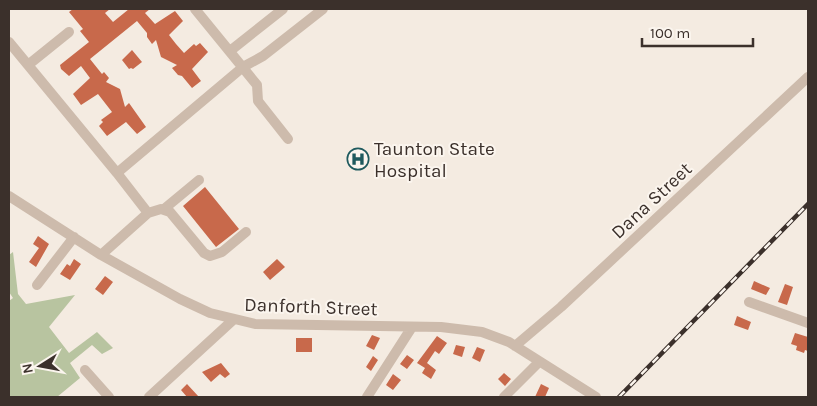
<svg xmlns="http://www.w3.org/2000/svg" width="817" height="406" viewBox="0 0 817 406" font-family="Karla,sans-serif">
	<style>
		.green { fill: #b8c4a0 }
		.building { fill: #c8694b }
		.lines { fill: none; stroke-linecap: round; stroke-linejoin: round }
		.minor { stroke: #cdbbac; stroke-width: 10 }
		.rail-casing { stroke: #3b302b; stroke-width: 4.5 }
		.rail { stroke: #fbf5ee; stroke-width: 2.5; stroke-dasharray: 8; stroke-linecap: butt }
		.labels { text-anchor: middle; stroke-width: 4; stroke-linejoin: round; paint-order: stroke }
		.poi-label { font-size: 19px; fill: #3b302b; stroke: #fbf5ee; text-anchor: start }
		.street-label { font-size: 19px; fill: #3b302b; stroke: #fbf5ee }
	</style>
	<rect width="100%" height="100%" fill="#f4ebe1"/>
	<path class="green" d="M13,252L18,294L26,304L75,295L49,327L69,353L97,332L113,348L102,354L92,345L70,363L80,378L57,397H9V301L13,298L9,292V255Z"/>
	<path class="building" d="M73,9H110L105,13L113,22L129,9H150L145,13L155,24L175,11L183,21L169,35L176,44L184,53L194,44L196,46L200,43L208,52L192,69L201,81L192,88L182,76L178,75L172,68L177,65L161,57L156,40L152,44L147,37V33L137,21L90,59L102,74L104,72L109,78L106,82L120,89L125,107L129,103L146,127L137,134L126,122L107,136L99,126L103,122L101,120L112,112L98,94L81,105L73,94L90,78L81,66L69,76L61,69L60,65L89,42L80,31L83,29L69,12Z
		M132,50L142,62L133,69L131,68L129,69L122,60Z
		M205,187L239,229L216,247L183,206Z
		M38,236L49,244L36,267L29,262L39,248L33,244Z
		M74,259L81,264L70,280L60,274L67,264L70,266Z
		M277,259L285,267L270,280L263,272Z
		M105,276L113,282L103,295L95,289Z
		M754,281L770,288L766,295L751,289Z
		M785,284L793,287L787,305L778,302Z
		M737,316L751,322L748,330L734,325Z
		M795,333L808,337V351L805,350L804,353L796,350L797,346L791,344Z
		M372,335L380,338L374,350L366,346Z
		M437,336L447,343L439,354L435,351L427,363L436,370L431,379L422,373L425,368L417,363Z
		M296,338H312V352H296Z
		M456,345L465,347L462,357L453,354Z
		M477,347L485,350L480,362L472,358Z
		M407,355L414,360L407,369L400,364Z
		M373,356L378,360L371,371L366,367Z
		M221,363L230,374L225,378L220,374L211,382L202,372Z
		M504,373L511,379L505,386L498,379Z
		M393,374L401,380L393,390L386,385Z
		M187,384L199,397H187L181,390Z
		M541,384L549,388L545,397H535Z"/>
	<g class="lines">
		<path class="minor" d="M195,9L257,85L258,101L288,139
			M9,42L117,173
			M230,51L283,9
			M28,65L69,32
			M9,196L101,255L180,299L210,313L255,324L441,327L482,332L509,342L596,397
			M164,209L199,180
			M148,213L161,209L170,212L204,253L210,256L222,252L246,232
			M101,255L148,213L117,173L243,67L263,56L323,9
			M37,285L74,237
			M749,302L808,323
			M515,346L561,307L808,77
			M85,370L109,397
			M149,397L233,320
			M367,397L412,327
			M504,397L539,362"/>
		<g class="rail-casing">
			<path id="rail" d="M619,397L808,204"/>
		</g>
		<use href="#rail" class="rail"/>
	</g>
	<defs>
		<g id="hospital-ring" transform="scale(1.125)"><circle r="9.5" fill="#fbf5ee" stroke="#1f5a5e" stroke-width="1.5"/><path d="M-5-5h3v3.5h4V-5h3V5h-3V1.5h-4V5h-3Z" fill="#1f5a5e"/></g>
	</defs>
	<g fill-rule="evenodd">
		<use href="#hospital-ring" x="358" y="159"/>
	</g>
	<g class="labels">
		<g class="poi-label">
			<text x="374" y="155">Taunton State<tspan x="374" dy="22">Hospital</tspan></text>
		</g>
		<g class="street-label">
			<text transform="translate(651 200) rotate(-43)" y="7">Dana Street</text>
			<text transform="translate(311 306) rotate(2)" y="7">Danforth Street</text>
		</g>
	</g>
	<rect width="817" height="406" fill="none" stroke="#3b302b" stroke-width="20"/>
	<g transform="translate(40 366) rotate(259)" stroke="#fbf5ee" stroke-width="4" paint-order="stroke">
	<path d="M0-4L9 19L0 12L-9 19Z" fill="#3b302b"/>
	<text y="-8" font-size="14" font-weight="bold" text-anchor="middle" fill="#3b302b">N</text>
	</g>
	<path d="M642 38v8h111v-8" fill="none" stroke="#3b302b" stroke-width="2.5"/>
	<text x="650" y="38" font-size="15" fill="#3b302b" stroke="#fbf5ee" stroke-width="4" paint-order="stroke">100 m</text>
</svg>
